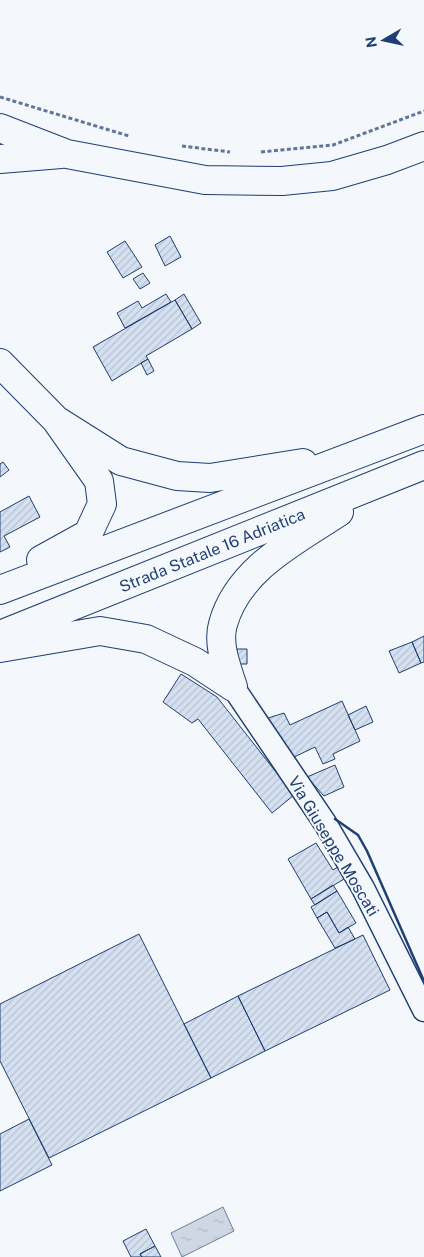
<svg xmlns="http://www.w3.org/2000/svg" width="424" height="1257" viewBox="0 0 424 1257" font-family="'Public Sans',sans-serif">
	<style>
		.water { fill: url(#water-ripples); stroke: #687fa3 }
		.building { fill: url(#building-hatch); stroke: #1d3f73 }
		.lines { fill: none; stroke-linecap: round; stroke-linejoin: round }
		.minor-casing { stroke: #1d3f73; stroke-width: 25 }
		.tertiary-casing { stroke: #1d3f73; stroke-width: 30 }
		.trunk-casing { stroke: #1d3f73; stroke-width: 30 }
		.path { stroke: #5e769c; stroke-width: 3; stroke-dasharray: 4 2.5; stroke-linecap: butt }
		.minor { stroke: #f4f7fb; stroke-width: 22 }
		.tertiary { stroke: #f4f7fb; stroke-width: 28 }
		.trunk { stroke: #f4f7fb; stroke-width: 28 }
		.wall { stroke: #1d3f73; stroke-width: 2.5 }
		.labels { text-anchor: middle; stroke-width: 4; stroke-linejoin: round; paint-order: stroke }
		.street-label { font-size: 16px; fill: #1d3f73; stroke: #f4f7fb }
	</style>
	<defs>
		<pattern id="water-ripples" width="26" height="14" patternUnits="userSpaceOnUse" patternTransform="scale(1.25)"><rect width="26" height="14" fill="#cfd7e4"/><path d="M2 4q2-2 4 0t4 0M15 11q2-2 4 0t4 0" fill="none" stroke="#b1bac7"/></pattern>
		<pattern id="building-hatch" width="6" height="6" patternUnits="userSpaceOnUse" patternTransform="scale(1.25)"><rect width="6" height="6" fill="#d5e0f0"/><path d="M-1 1l2-2M0 6l6-6M5 7l2-2" fill="none" stroke="#b6c1d1"/></pattern>
	</defs>
	<rect width="100%" height="100%" fill="#f4f7fb"/>
	<path class="water" d="M223,1207L234,1231L182,1257L171,1233Z"/>
	<path class="building" d="M170,236L181,257L165,266L155,245Z
		M125,241L142,267L123,278L107,252Z
		M143,273L150,283L140,289L133,279Z
		M166,294L171,302L125,328L117,313L138,301L142,308Z
		M184,294L201,323L192,329L175,300Z
		M175,300L192,329L146,356L148,359L112,381L93,347Z
		M148,359L154,371L147,375L141,363Z
		M3,462L9,470L0,477V464Z
		M29,496L40,517L4,536L10,547L0,552V512Z
		M424,636V662L421,663L412,642Z
		M412,642L421,663L399,673L389,651Z
		M237,649H247V664H238Z
		M181,674L217,697L294,795L272,813L198,719L192,723L163,702Z
		M342,701L360,741L333,754L335,759L323,764L315,747L290,759L265,719L284,713L290,725Z
		M366,706L373,722L355,730L348,715Z
		M335,765L344,787L324,796L307,777Z
		M316,843L333,870L338,867L344,879L311,899L288,859Z
		M333,885L337,891L315,905L311,899Z
		M337,891L356,923L339,933L327,912L317,918L311,907Z
		M327,912L339,933L348,927L355,939L335,948L317,918Z
		M139,934L211,1078L49,1158L0,1061V1004Z
		M363,935L390,990L265,1051L238,996Z
		M238,996L265,1051L211,1078L184,1024Z
		M29,1119L52,1165L0,1191V1134Z
		M146,1229L155,1246L140,1254L142,1257H131L123,1241Z
		M155,1246L161,1257H142L140,1254Z"/>
	<g class="lines">
		<g class="minor-casing">
			<path id="minor" d="M233,687L325,823L363,888L424,1010"/>
		</g>
		<g class="tertiary-casing">
			<path id="tertiary" d="M0,128L67,154L205,180L282,181L332,176L387,160L424,146
				M0,159L61,154"/>
		</g>
		<g class="trunk-casing">
			<path id="trunk" d="M0,363L56,420L99,481L102,504L88,534L41,560
				M56,420L121,461L177,476L210,478L303,463
				M0,590L424,429
				M0,635L424,465
				M0,648L100,631L146,639L195,662L233,687
				M233,687C227,668 217,644 223,624C238,569 295,541 339,512"/>
		</g>
		<path class="path" d="M0,97L129,136
			M182,146L230,152
			M261,152L333,145L424,111"/>
		<use href="#minor" class="minor"/>
		<use href="#tertiary" class="tertiary"/>
		<use href="#trunk" class="trunk"/>
		<path class="wall" d="M335,819L358,835L367,851L424,981"/>
	</g>
	<g class="labels">
		<g class="street-label">
			<text transform="translate(212 550) rotate(-22)" y="6">Strada Statale 16 Adriatica</text>
			<text transform="translate(334 846) rotate(59)" y="6">Via Giuseppe Moscati</text>
		</g>
	</g>
	<g transform="translate(384 40) rotate(261)" stroke="#f4f7fb" stroke-width="4" paint-order="stroke">
	<path d="M0-4L9 19L0 12L-9 19Z" fill="#1d3f73"/>
	<text y="-8" font-size="14" font-weight="bold" text-anchor="middle" fill="#1d3f73">N</text>
	</g>
</svg>
